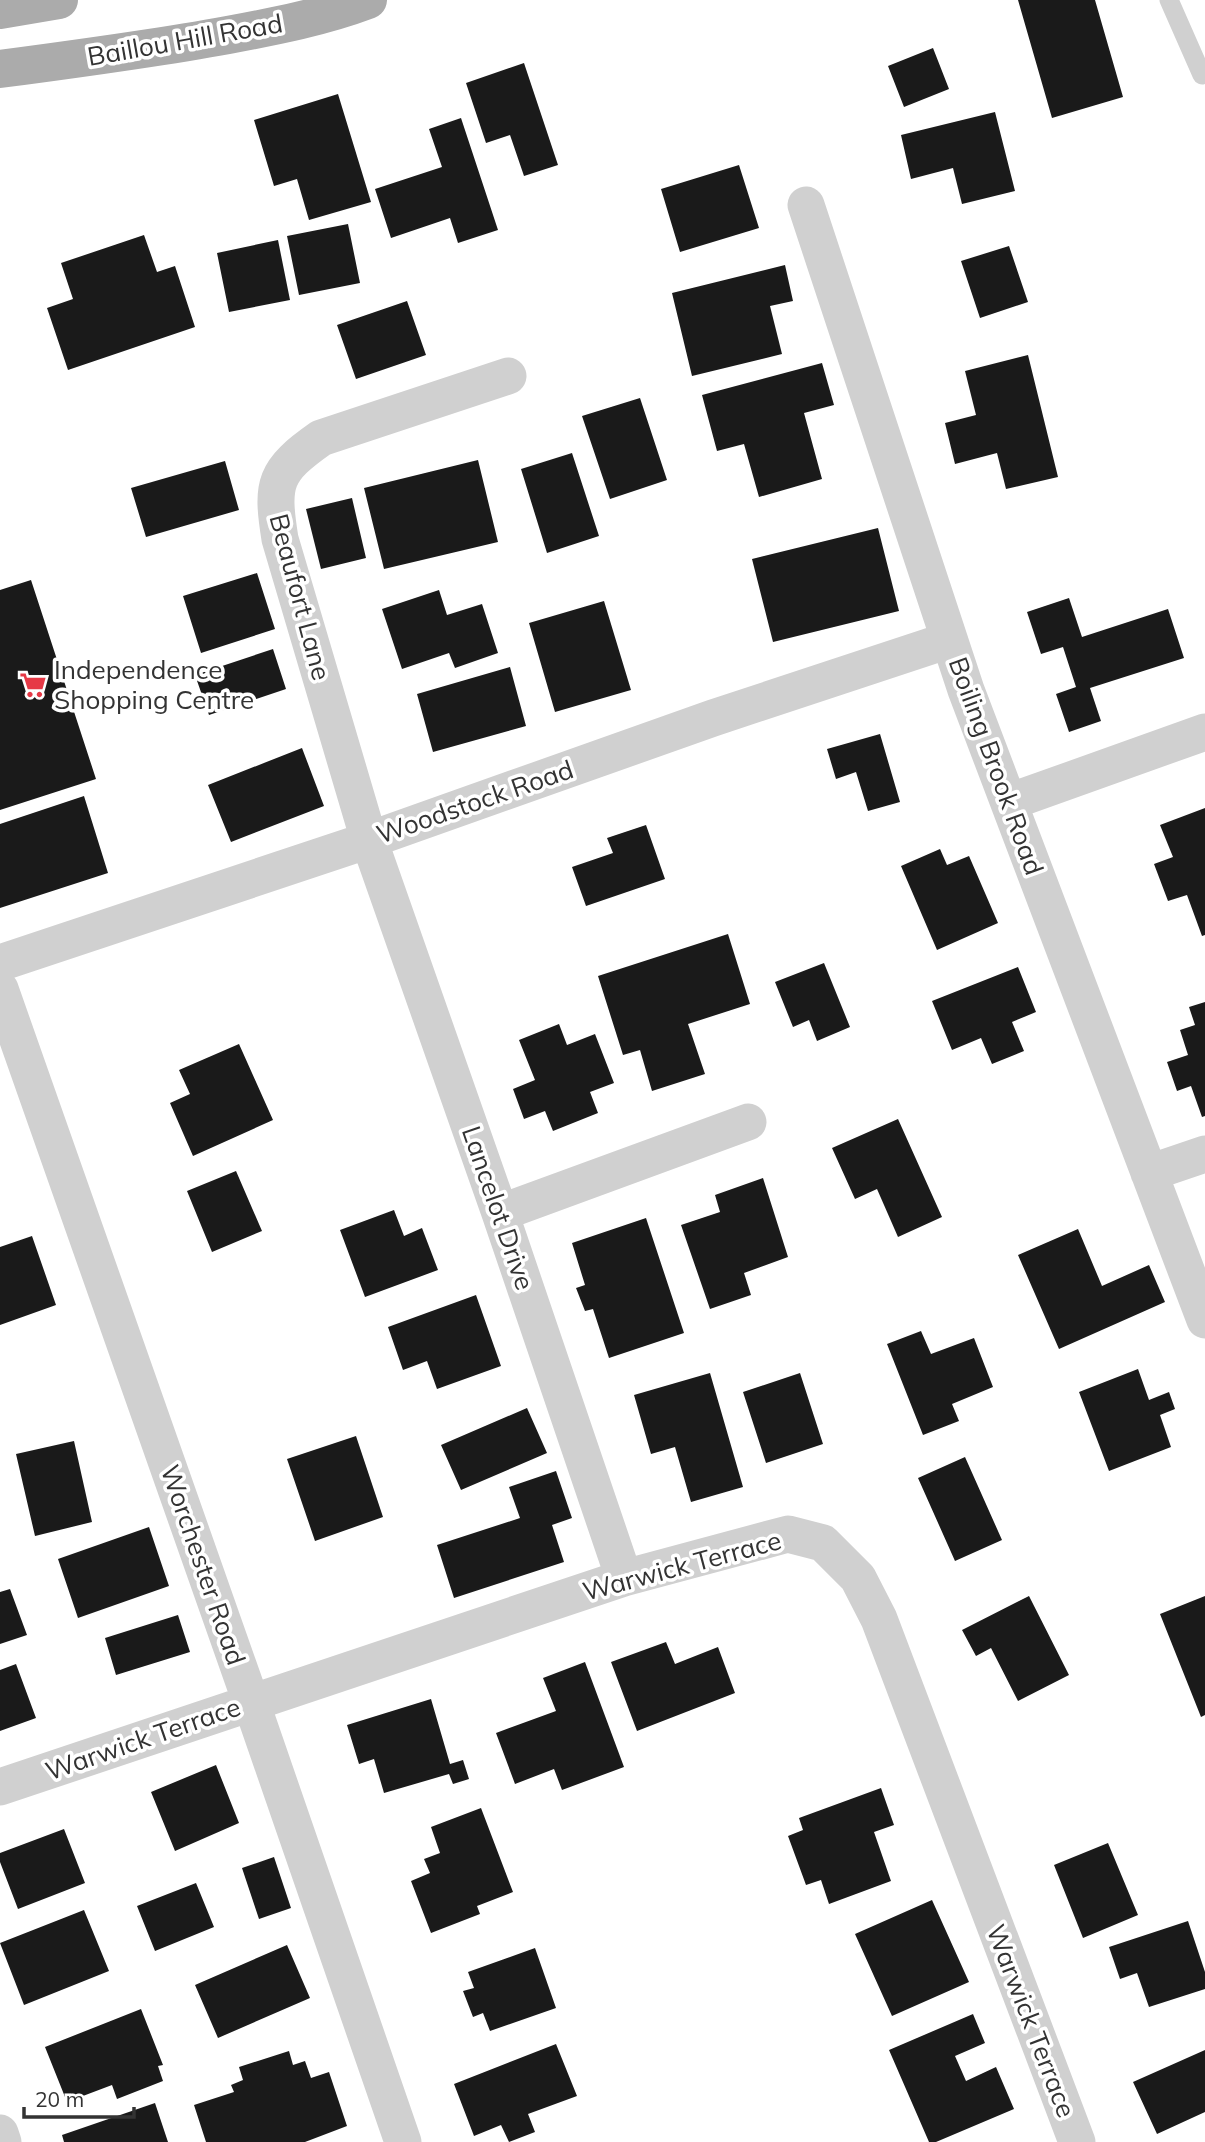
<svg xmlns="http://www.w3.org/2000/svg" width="1205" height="2142" viewBox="0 0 1205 2142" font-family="Mulish,sans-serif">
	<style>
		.building { fill: #1a1a1a }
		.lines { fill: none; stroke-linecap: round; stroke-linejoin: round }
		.lane { stroke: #d0d0d0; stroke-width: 19 }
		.street { stroke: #d0d0d0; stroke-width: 37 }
		.primary { stroke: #ababab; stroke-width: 38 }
		.labels { text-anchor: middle; stroke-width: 7; stroke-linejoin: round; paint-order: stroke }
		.street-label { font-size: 26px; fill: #333; stroke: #fff }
		.poi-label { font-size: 26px; fill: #333; stroke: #fff; text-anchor: start }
	</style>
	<rect width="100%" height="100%" fill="#fff"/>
	<path class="building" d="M1018,0H1095L1123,97L1052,118Z
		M933,48L949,89L904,107L888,66Z
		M524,63L558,165L524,176L510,135L486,143L466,83Z
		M338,94L371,202L309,220L297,179L274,186L254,120Z
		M995,112L1015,191L962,204L953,168L911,179L901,135Z
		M461,118L498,230L458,243L450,218L391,238L375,189L442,167L429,129Z
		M739,165L759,228L680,252L661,189Z
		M348,224L360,283L299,295L287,236Z
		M144,235L157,272L175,266L195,327L68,370L47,308L73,299L61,263Z
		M278,240L290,300L229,312L217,253Z
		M1009,246L1028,302L980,318L961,261Z
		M785,265L793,301L770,306L782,354L692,376L672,293Z
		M407,301L426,355L356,379L337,325Z
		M1028,355L1058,477L1006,489L997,453L955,464L945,423L976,415L965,371Z
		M822,363L834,405L804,413L822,479L759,497L744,444L717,451L702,395Z
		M640,398L667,480L610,499L582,416Z
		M572,453L599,536L547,553L521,469Z
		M478,460L498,542L384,569L364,488Z
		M225,461L239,510L146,537L131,488Z
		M352,498L366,558L321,569L306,509Z
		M878,528L899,611L773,642L752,559Z
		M257,573L275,629L201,653L183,596Z
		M31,580L96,779L0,810V590Z
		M439,590L447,615L482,604L498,653L455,668L449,653L402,669L382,609Z
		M1069,598L1082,637L1168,609L1184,658L1090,688L1101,721L1069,732L1056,694L1076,687L1063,647L1041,654L1027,612Z
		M604,601L631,690L555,712L529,623Z
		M273,649L286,689L209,715L195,675Z
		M510,667L526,726L433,752L417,694Z
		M880,734L900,802L868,811L856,772L836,779L827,749Z
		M302,748L324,806L231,842L208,785Z
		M84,796L108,873L0,908V824Z
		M1205,808V935L1202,936L1187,895L1168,901L1154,864L1173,857L1160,825Z
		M646,825L665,879L586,906L572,867L613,853L607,838Z
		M940,849L947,865L969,856L998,923L937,950L901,866Z
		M728,934L750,1004L688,1024L705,1074L652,1091L640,1050L623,1055L598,976Z
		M824,963L850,1027L817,1041L809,1020L793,1027L775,982Z
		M1018,967L1036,1012L1012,1022L1024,1051L992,1064L981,1038L952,1050L932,1001Z
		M1205,1002V1116L1202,1117L1191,1086L1177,1091L1167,1062L1188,1055L1180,1030L1195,1025L1189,1007Z
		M559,1024L567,1045L595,1034L614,1083L590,1092L598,1113L553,1131L545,1111L524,1119L513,1089L535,1080L519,1040Z
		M239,1044L273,1120L193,1156L170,1103L190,1094L179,1070Z
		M898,1119L942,1217L898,1237L877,1189L855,1199L832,1148Z
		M236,1171L262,1231L212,1252L187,1191Z
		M763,1178L788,1257L744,1273L751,1295L710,1309L681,1225L720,1212L715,1195Z
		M394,1210L404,1236L422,1228L438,1270L365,1297L340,1230Z
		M646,1218L684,1333L609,1358L593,1309L585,1311L576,1288L585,1285L572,1243Z
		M1078,1229L1102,1286L1149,1265L1165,1302L1059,1349L1018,1255Z
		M32,1236L56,1305L0,1325V1247Z
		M476,1295L501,1366L437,1389L427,1361L403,1370L388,1327Z
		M921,1331L931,1354L974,1338L993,1387L952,1404L959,1421L923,1435L887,1344Z
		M1138,1369L1149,1400L1169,1392L1175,1409L1160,1415L1171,1447L1109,1471L1079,1392Z
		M710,1373L743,1487L691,1502L675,1447L651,1454L634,1395Z
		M800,1373L823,1444L766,1463L743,1392Z
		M527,1408L547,1453L461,1490L441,1445Z
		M356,1436L383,1517L315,1541L287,1459Z
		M74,1441L92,1522L35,1536L16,1454Z
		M965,1457L1002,1540L955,1561L918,1478Z
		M556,1471L572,1518L552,1525L564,1562L454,1598L437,1545L520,1518L509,1487Z
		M149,1527L169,1586L78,1618L58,1559Z
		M10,1589L27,1635L0,1644V1592Z
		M1029,1596L1069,1675L1018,1701L991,1648L976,1656L962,1630Z
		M1205,1596V1715L1201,1717L1160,1614Z
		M178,1615L190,1652L116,1675L105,1638Z
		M666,1642L675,1664L718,1647L735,1693L637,1731L611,1662Z
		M585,1662L624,1767L562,1790L554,1769L515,1784L496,1733L556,1711L543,1678Z
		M16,1664L36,1718L0,1731V1670Z
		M431,1699L450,1764L463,1760L469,1779L453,1784L449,1774L384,1793L374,1759L359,1764L347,1725Z
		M216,1765L239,1823L175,1851L151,1792Z
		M881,1788L894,1825L874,1832L891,1881L829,1904L821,1880L806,1885L788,1836L803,1830L799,1818Z
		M481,1808L513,1892L477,1906L480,1914L431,1933L411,1881L430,1873L424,1859L440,1853L431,1827Z
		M64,1829L85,1883L18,1909L0,1862V1853Z
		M1108,1843L1138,1915L1083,1938L1054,1865Z
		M274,1857L291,1908L259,1919L242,1868Z
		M196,1883L214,1927L155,1951L137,1906Z
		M932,1900L969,1982L892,2016L855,1934Z
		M84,1910L109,1971L24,2005L0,1943Z
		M1188,1921L1205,1972V1989L1149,2007L1137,1973L1120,1979L1109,1947Z
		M287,1945L310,1998L218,2038L195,1985Z
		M535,1948L556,2008L490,2031L483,2013L473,2017L463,1991L474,1988L468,1972Z
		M141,2009L163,2065L158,2066L163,2081L117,2099L112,2085L67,2102L45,2047Z
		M973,2014L985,2043L955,2056L966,2081L996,2067L1014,2109L936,2142H929L889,2050Z
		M556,2044L577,2096L528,2114L535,2132L509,2142L501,2125L474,2136L454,2084Z
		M1205,2050V2112L1157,2134L1133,2082Z
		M289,2051L293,2065L305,2061L311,2078L329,2072L347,2126L305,2142H206L194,2105L234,2092L231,2085L243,2080L239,2067Z
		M155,2103L168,2142H64L62,2135Z"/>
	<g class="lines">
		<path class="lane" d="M1169,0L1202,75"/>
		<path class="street" d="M806,205L966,690L1205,1320
			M508,376L321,438C274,471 271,483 280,539L369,840L500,1213L624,1578
			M1009,802L1205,732
			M0,963L369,840L713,718L949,640
			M0,989L251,1702L403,2142
			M1149,1173L1205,1154
			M500,1213L748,1122
			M0,1787L624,1578L788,1534L823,1543L858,1578L879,1619L1077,2142
			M0,2133L3,2142"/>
		<path class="primary" d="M0,10L59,0
			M0,69C76,59 152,49 228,35C276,26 323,17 368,0"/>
	</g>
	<defs>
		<g id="supermarket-bare" transform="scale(2.1)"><path d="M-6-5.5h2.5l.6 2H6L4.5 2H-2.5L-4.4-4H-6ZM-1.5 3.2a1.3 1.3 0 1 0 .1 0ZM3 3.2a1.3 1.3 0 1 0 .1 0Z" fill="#e63946" stroke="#fff" stroke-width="2.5" paint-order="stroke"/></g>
	</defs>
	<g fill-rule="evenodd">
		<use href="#supermarket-bare" x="33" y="685"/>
	</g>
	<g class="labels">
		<g class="street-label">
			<text transform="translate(185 40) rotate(-10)" y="9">Baillou Hill Road</text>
			<text transform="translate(300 597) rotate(75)" y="9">Beaufort Lane</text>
			<text transform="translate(996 766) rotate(70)" y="9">Boiling Brook Road</text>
			<text transform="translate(475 802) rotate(-19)" y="9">Woodstock Road</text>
			<text transform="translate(498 1208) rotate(71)" y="9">Lancelot Drive</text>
			<text transform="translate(203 1565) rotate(71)" y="9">Worchester Road</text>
			<text transform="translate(682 1566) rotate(-15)" y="9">Warwick Terrace</text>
			<text transform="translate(143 1739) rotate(-19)" y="9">Warwick Terrace</text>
			<text transform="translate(1031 2021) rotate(69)" y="9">Warwick Terrace</text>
		</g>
		<g class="poi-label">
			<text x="54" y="679">Independence<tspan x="54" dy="30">Shopping Centre</tspan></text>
		</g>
	</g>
	<path d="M24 2107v10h110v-10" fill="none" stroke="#333333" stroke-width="3.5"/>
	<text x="35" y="2107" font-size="21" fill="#333333" stroke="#ffffff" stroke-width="5" paint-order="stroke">20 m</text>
</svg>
